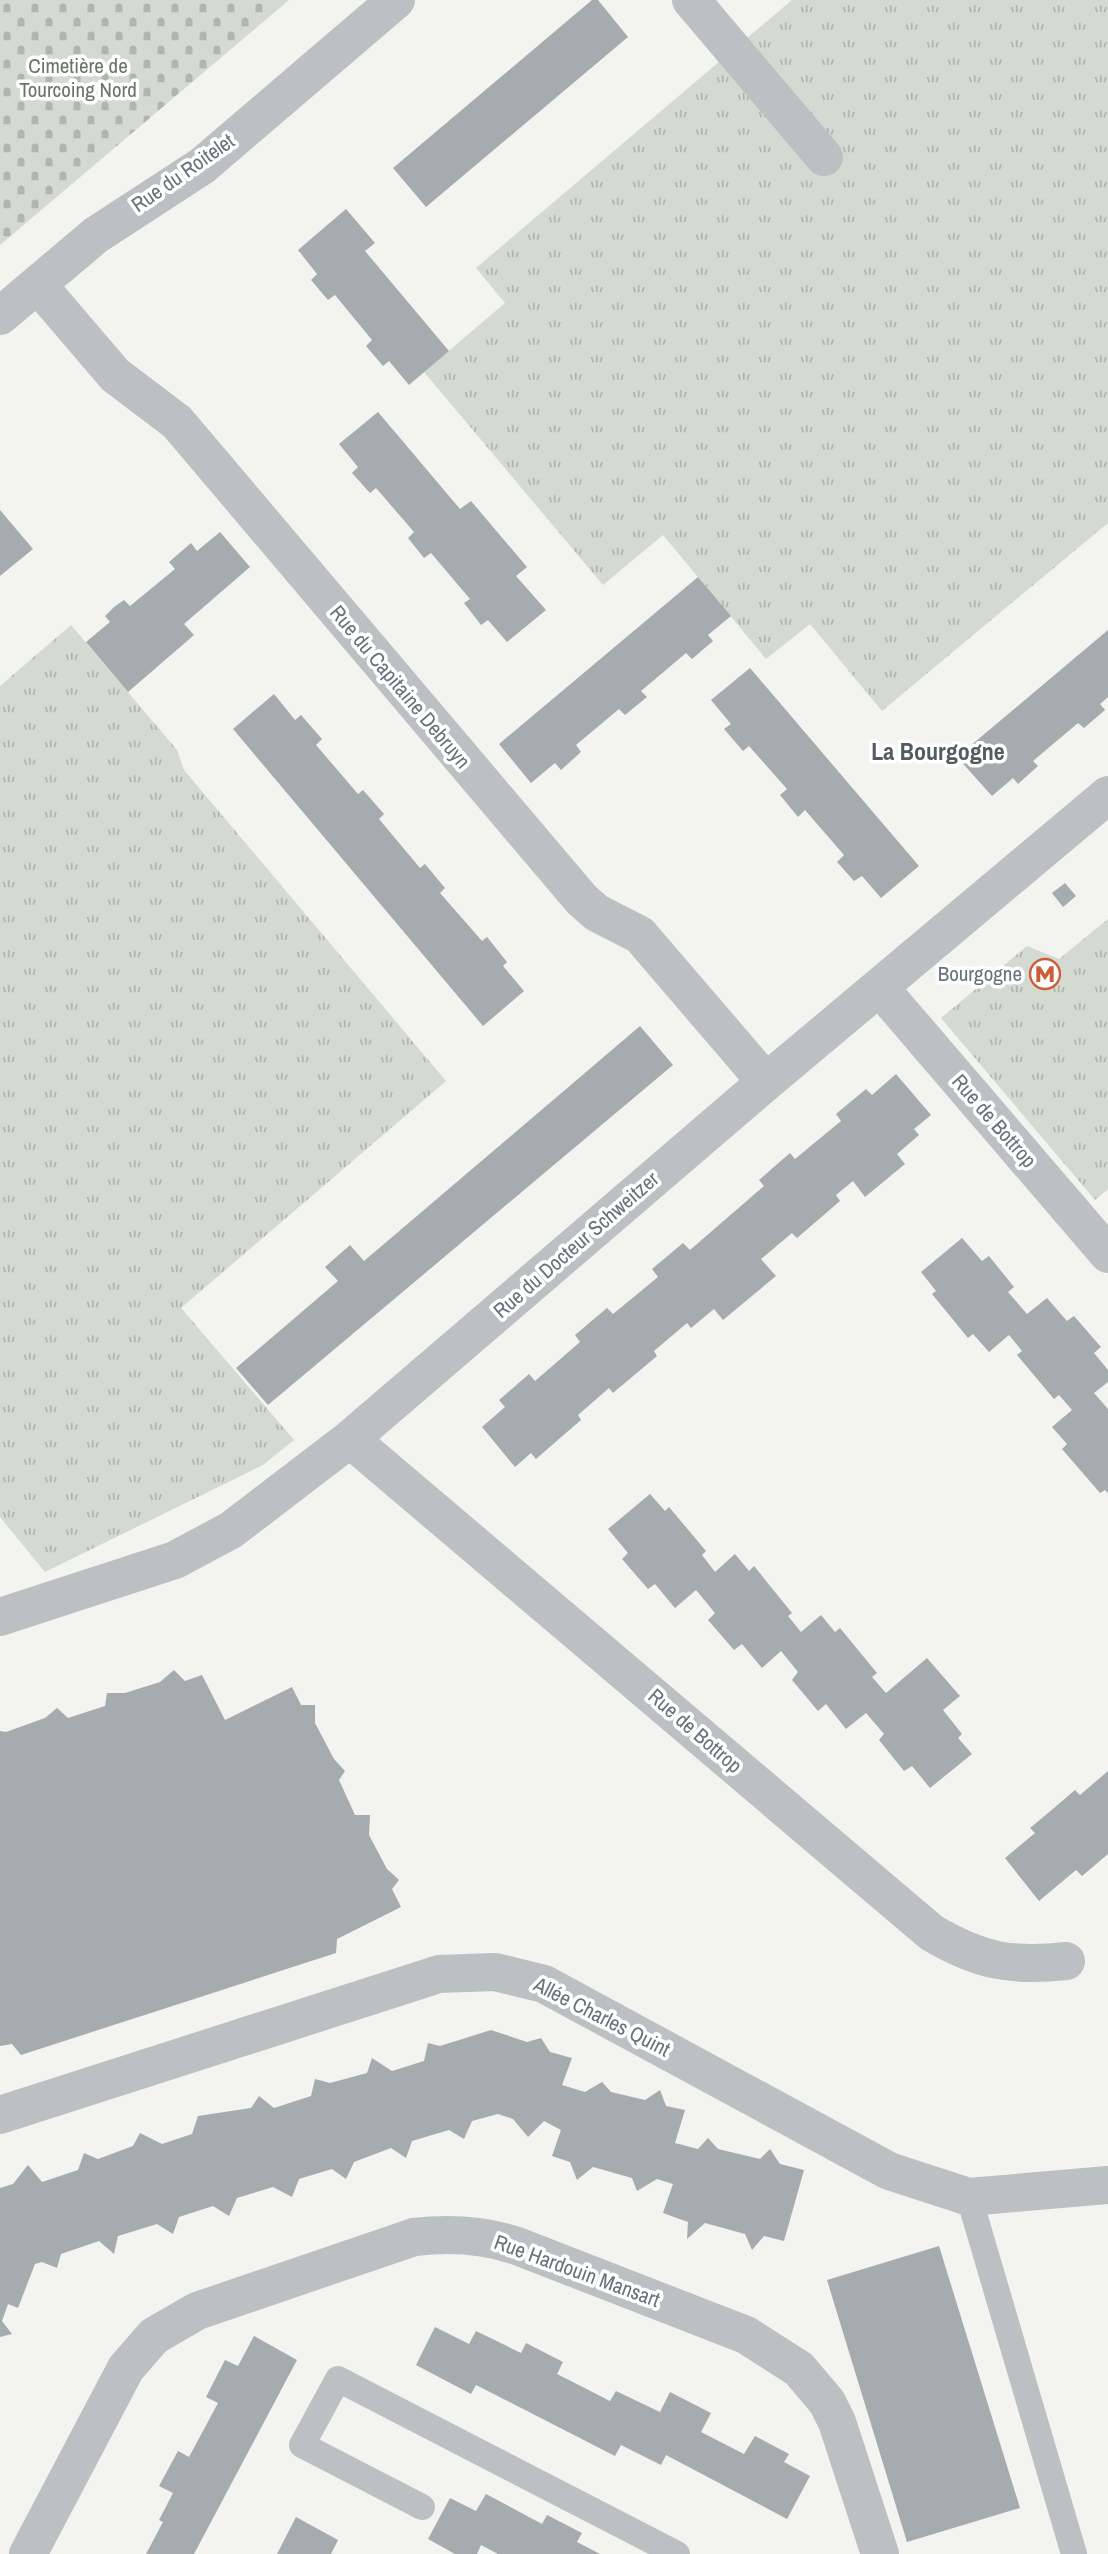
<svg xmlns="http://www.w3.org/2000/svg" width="1108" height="2554" viewBox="0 0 1108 2554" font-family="'Archivo Narrow',sans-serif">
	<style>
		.cemetery { fill: url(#cemetery-stones) }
		.park { fill: url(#park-tufts) }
		.building { fill: #a5abaf }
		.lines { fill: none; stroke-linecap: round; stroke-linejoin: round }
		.lane { stroke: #bdc0c3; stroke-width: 26 }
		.street { stroke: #bdc0c3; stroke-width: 38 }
		.labels { text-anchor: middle; stroke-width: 7; stroke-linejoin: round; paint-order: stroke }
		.park-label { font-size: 21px; fill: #677564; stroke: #fff }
		.street-label { font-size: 21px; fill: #66727d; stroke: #fff }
		.poi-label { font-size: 21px; fill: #66727d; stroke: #fff; text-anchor: end }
		.quarter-label { font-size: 24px; font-weight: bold; fill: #535c63; stroke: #fff }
	</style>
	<defs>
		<pattern id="cemetery-stones" width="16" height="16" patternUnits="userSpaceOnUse" patternTransform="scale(1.75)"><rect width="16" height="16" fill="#d4dad1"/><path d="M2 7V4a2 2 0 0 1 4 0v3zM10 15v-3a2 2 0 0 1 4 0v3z" fill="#b0b5af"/></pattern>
		<pattern id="park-tufts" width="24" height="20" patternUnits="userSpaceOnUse" patternTransform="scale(1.75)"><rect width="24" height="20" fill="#d4dad1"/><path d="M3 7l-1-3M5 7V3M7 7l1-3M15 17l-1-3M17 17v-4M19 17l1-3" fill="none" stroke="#b0b5af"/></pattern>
	</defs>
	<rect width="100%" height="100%" fill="#f3f3f0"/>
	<path class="cemetery" d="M0,0H289L0,245Z"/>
	<path class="park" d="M792,0H1108V523L882,711L810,624L766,659L663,535L603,585L424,372L505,303L476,268Z
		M71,625L177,750L184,770L446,1081L181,1308L294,1440L263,1465L45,1572L0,1517V686Z
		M1108,919V1189L1095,1200L941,1018L1027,946L1059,959Z"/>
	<path class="building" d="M592,0H598L628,37L426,207L393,168Z
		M346,209L375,243L365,251L449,351L409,385L389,361L383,366L366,346L372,340L335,295L328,300L311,280L317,274L298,250Z
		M378,412L460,509L471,501L527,567L516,576L546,610L507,642L488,620L481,625L464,603L470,599L431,553L424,558L408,538L414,532L376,488L370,493L352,473L358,467L339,444Z
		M0,510L33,549L0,576Z
		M220,532L250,567L184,624L194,635L128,692L86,642L110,622L105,616L114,607L124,600L130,606L175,569L169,562L191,543L197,551Z
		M698,577L731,616L708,635L713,641L692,659L686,653L641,691L647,697L625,715L619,709L576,745L581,752L561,770L555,763L531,783L499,744Z
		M1108,630V697L1100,704L1105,710L1084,728L1078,723L1033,761L1038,766L1018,784L1013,778L992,796L957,757Z
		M750,668L919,866L881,898L862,876L854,881L837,862L844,855L805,810L798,817L780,795L787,789L749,746L743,751L724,729L731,724L711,700Z
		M274,694L295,720L301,715L322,739L316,745L358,794L363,790L384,814L379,819L420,868L425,864L445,888L440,893L482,941L487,937L507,962L503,966L524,991L483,1026L233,729Z
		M1065,883L1076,896L1063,907L1052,893Z
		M640,1026L673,1065L268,1405L236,1368L338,1281L325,1267L350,1245L364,1261Z
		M896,1074L931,1115L914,1129L919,1135L897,1154L905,1164L865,1197L853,1181L836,1195L840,1201L797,1238L792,1233L761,1259L776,1276L723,1320L714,1309L691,1328L687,1323L654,1351L657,1356L613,1393L609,1388L578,1415L581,1420L559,1439L536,1459L531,1453L515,1467L482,1427L505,1407L499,1400L529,1374L535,1381L580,1342L575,1335L607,1308L613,1314L658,1277L652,1269L683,1243L690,1250L764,1186L759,1180L775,1166L790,1153L795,1159L841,1121L836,1114L866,1089L872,1095Z
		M962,1238L982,1261L989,1256L1014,1287L1008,1292L1027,1314L1047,1298L1067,1321L1074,1316L1101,1347L1094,1353L1108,1370V1382L1094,1393L1108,1409V1493L1105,1490L1100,1493L1062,1449L1067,1444L1052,1427L1072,1410L1059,1395L1054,1399L1017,1355L1022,1351L1009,1335L989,1352L973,1334L968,1338L932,1294L936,1291L921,1272Z
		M650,1494L665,1511L669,1507L706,1551L702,1555L715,1572L735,1554L749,1571L754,1566L792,1613L788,1616L801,1632L821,1615L835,1632L840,1628L877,1673L872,1677L886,1693L927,1658L960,1696L943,1710L962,1734L958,1738L972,1754L930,1788L912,1766L904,1771L879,1740L884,1734L866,1713L846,1729L826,1704L818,1711L792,1680L798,1672L781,1651L762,1668L742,1644L734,1650L708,1620L715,1613L696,1590L675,1608L655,1584L648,1589L622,1559L628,1553L608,1529Z
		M174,1670L185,1681L202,1675L225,1720L292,1687L301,1705H315V1723L334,1759L345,1771L339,1780L355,1815H370L369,1835L387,1869L399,1880L392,1889L401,1907L337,1939L336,1953L21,2055L12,2044L0,2046V1731L6,1732L45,1718L57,1708L68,1718L105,1706L107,1693H125L160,1682Z
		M1108,1771V1854L1082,1876L1076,1870L1039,1901L1005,1858L1035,1833L1030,1828L1054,1808L1075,1790L1080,1795Z
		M491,2030L527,2042L541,2038L550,2052L572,2058L562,2085L585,2092L602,2082L611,2092L645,2100L660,2090L666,2106L685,2110L675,2143L698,2149L708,2138L718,2149L760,2159L770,2149L780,2164L804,2170L784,2241L764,2236L752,2250L745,2234L705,2223L687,2239L688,2222L663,2213L673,2184L657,2179L637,2191L632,2178L593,2167L577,2180L570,2162L552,2156L561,2130L544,2121L528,2137L513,2119L498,2114L472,2121L464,2139L449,2130L412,2141L406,2158L391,2148L354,2162L346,2179L332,2169L299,2179L292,2197L273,2187L237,2198L229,2216L213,2206L179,2217L173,2234L157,2224L118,2236L114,2254L99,2241L61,2254L57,2268L42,2262L35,2264L18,2308L8,2304L2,2321L12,2334L0,2337V2188L13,2184L28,2165L42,2182L78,2170L84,2153L98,2159L133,2146L140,2133L162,2144L192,2134L198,2116L251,2108L259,2096L274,2108L311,2096L315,2079L330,2083L367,2073L372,2058L392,2071L424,2061L428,2043L440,2046Z
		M939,2246L1020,2508L907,2542L827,2280Z
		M435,2327L469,2344L476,2331L521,2353L526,2343L563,2362L557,2374L610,2401L616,2391L660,2412L670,2392L711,2413L701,2432L744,2454L755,2436L789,2454L784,2462L810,2476L787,2519L666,2455L661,2465L621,2445L615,2456L476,2385L471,2394L416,2365Z
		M254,2336L297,2360L194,2554H146L163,2522L159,2520L173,2493L159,2486L178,2451L189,2457L218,2403L206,2397L225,2360L238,2366Z
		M486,2494L542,2524L547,2515L582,2533L577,2542L600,2554H498L481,2545L477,2554H455L428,2539L450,2498L476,2511Z
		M296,2517L338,2540L331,2554H277Z"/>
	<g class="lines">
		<path class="lane" d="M969,2197L1074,2554
			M422,2507L302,2445L338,2379L677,2554"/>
		<path class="street" d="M691,0L824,157
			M38,285L115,375L177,422L582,900L597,913L640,935L766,1082
			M0,316L96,235L202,166L396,0
			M880,988L1108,1254
			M350,1439L932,1933C980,1961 1011,1967 1066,1961
			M0,1617L175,1560L231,1530L350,1439L766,1082L1108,795
			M0,2115L439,1974L495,1972L544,1984L889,2171L969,2197L1108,2185
			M28,2554L126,2368L154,2336L197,2311L414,2237C449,2233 482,2234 517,2246L746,2335L799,2369L827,2402L837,2422L880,2554"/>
	</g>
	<defs>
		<g id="metro-ring" transform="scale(1.575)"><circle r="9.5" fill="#fff" stroke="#ce5c36" stroke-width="1.5"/><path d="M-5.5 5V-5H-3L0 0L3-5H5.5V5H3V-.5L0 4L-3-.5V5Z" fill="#ce5c36"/></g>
	</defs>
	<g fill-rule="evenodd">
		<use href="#metro-ring" x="1045" y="974"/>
	</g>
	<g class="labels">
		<g class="park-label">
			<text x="78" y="73">Cimetière de<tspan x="78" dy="24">Tourcoing Nord</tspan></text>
		</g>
		<g class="street-label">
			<text transform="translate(183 173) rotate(-35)" y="7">Rue du Roitelet</text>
			<text transform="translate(400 687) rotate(50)" y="7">Rue du Capitaine Debruyn</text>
			<text transform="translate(994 1121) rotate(49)" y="7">Rue de Bottrop</text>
			<text transform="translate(576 1245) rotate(-41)" y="7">Rue du Docteur Schweitzer</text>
			<text transform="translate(695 1731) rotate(41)" y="7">Rue de Bottrop</text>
			<text transform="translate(602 2017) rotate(27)" y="7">Allée Charles Quint</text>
			<text transform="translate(577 2271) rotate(20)" y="7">Rue Hardouin Mansart</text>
		</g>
		<g class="poi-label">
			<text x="1022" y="981">Bourgogne</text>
		</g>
		<g class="quarter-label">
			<text x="938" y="760">La Bourgogne</text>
		</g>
	</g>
</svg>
